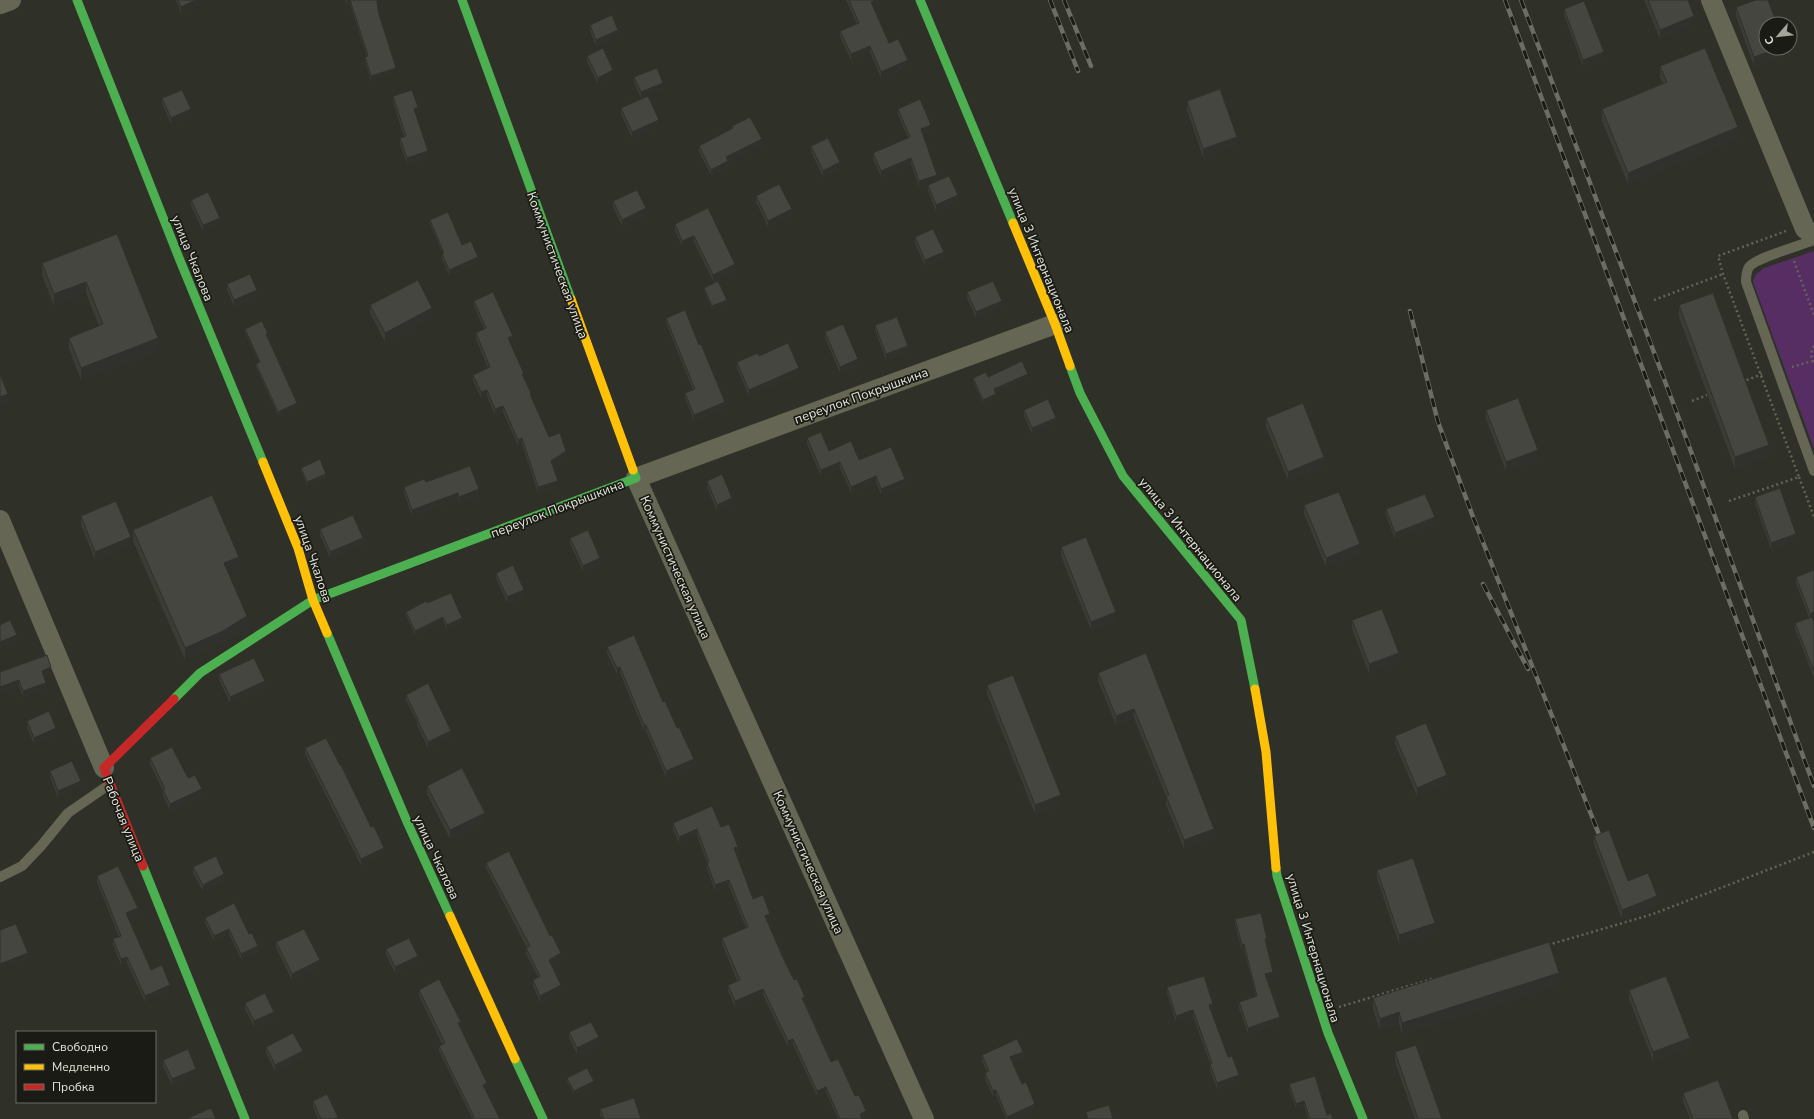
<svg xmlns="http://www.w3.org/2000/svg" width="1814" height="1119" viewBox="0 0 1814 1119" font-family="'Nunito Sans',sans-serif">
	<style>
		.green { fill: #572e63 }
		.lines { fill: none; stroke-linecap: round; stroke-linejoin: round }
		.path { stroke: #626456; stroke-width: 2.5; stroke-dasharray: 2 3; stroke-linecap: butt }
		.lane { stroke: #656754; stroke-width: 10 }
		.street { stroke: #656754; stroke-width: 20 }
		.fast { stroke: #4caf50; stroke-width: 9 }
		.slow { stroke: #ffc107; stroke-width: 9 }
		.jam { stroke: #c62828; stroke-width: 9 }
		.rail-casing { stroke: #6c6d63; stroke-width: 4.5 }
		.rail { stroke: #1a1b14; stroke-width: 3; stroke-dasharray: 9; stroke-linecap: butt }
		.wall { fill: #3b3c36 }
		.shaded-wall { fill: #30312c }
		.building { fill: #45463f; stroke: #30312c }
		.labels { text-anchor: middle; stroke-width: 3.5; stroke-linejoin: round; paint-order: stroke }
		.street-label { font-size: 13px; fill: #e3e5db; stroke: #1a1b14 }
	</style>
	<rect width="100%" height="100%" fill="#2f3128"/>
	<path class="green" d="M1814,251V449L1753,282L1755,275L1764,268Z"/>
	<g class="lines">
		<path class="path" d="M1794,261L1814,315
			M1654,300L1723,274
			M1814,346C1811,350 1810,358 1814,363
			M1792,367L1812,361
			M1742,382L1762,374
			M1692,401L1707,395
			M1799,477L1814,517
			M1729,501L1799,477L1723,274L1718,256L1786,231
			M1548,945L1653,914L1814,852
			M1339,1007L1432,979"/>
		<path class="lane" d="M1814,240C1802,245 1755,258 1749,267C1746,272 1746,277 1746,282L1814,471
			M0,877L22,866L41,846L68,813L110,784
			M1743,1115L1744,1119"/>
		<path class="street" d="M1711,0L1805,229L1814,235
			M0,4L11,0
			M0,520L104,768
			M924,1119L636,478L1055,324"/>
		<path class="fast" d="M77,0L179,258L263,462
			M462,0L571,299
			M920,0L1013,223
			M1070,366L1080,393L1123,476L1241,620L1255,689
			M327,633L408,824L450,916
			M174,699L200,673L313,600L636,478L633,470
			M143,866L245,1119
			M1276,868L1277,876L1328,1033L1363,1119
			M515,1059L543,1119"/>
		<path class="slow" d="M1013,223L1055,324L1070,366
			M571,299L633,470
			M263,462L298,548L313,600L327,633
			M1255,689L1266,752L1276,868
			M450,916L515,1059"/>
		<path class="jam" d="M143,866L104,768L174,699"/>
		<g class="rail-casing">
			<path id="rail" d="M1050,0L1078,71
				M1064,0L1091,66
				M1505,0L1814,828
				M1521,0L1675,408L1814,786
				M1410,311L1438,422L1473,517L1602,842
				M1483,584L1528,669"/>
		</g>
		<use href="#rail" class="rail"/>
	</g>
	<path class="wall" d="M176,0H198V5L181,13Z
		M345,0H377L378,11L396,72L371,81L365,62V57H367L350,4L347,5Z
		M846,0H880V4L873,7L889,43L908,66L881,78L870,52L851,60L840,37V31L857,24Z
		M1644,0H1688L1694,24L1660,39Z
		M1736,7L1785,48V55L1754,66L1736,16Z
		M1564,9L1604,58L1583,66L1564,15Z
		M590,25L618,36L596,46L590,31Z
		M587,56L613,76L598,84L587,62Z
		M1660,66L1738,138L1628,184L1602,121V109L1663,83L1660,78Z
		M634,77L663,89L641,98L634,83Z
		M393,96L418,113L416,114L428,157L407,164L400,144V138L404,137L393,102Z
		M162,98L191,115L171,124L162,104Z
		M1187,101L1237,145L1203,157L1187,110Z
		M621,108L659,126L632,138L621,114Z
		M898,109L931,130L923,134L919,187L911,164L881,177L873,159V153L908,138L898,115Z
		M732,126L762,145L728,162V167L711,175L699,152V146L732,129Z
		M811,146L840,168L823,177L811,152Z
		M928,185L958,201L936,211L928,191Z
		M756,196L792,215L768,227L756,202Z
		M191,200L220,223L203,231L191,206Z
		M613,201L646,214L622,226L613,207Z
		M708,208L735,270L713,281L694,242L682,246L675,230V224Z
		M430,220L462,245L478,262L449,275L442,259V254L443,253L430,224Z
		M117,234L158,350L81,380L69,349V338L99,326L86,293L54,306L42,275V263Z
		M915,237L944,258L925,266L915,243Z
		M227,284L257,296L234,306L227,290Z
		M704,288L727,303L712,309L704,291Z
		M967,292L1002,307L976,318L967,298Z
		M474,301L513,342L510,343L531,397L549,437L566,457L553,466L558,487L538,493L522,444L518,446L503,412L495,415L487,396L481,398L473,381V375L488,368L476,339V333L484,329L474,306Z
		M370,305L432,317L385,342L370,313Z
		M1679,305L1769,456L1735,469L1679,317Z
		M666,318L725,408L694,421L685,398V393L693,390L666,323Z
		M875,325L908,352L886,360L875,330Z
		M245,329L268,337H267L297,406L278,415L256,367V364L259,362L245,332Z
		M825,332L858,365L840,373L825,338Z
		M759,356L799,374L749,396L737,368V362Z
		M988,377H1028L995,392L996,397L983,403L973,381V378Z
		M1024,410L1056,423L1032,434L1024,416Z
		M1486,410L1538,459L1506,471L1486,419Z
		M1266,418L1324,466L1288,480L1266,427Z
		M807,438L829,451L859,460L905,485L881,495L876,482L851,493L840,468L821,476L807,444Z
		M301,468L326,477L307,485L301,471Z
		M707,481L732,504L717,511L707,487Z
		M426,482L479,495L459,503L458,499L412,516L404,493V487Z
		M1755,497L1796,540L1771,549L1755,503Z
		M1304,505L1360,553L1326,567L1304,514Z
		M1386,509L1435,523L1395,539L1386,515Z
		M81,516L131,546L95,560L81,525Z
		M320,529L363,544L330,558L320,535Z
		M133,530L239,568L228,573L247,628L223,643L185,660L133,541Z
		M570,538L600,564L583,571L570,544Z
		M1061,547L1116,620L1091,630L1061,556Z
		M496,573L524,596L507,603L496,578Z
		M1796,577L1814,622V678L1795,629V623L1809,618L1796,583Z
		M427,603L462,622L447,629L443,621L415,635L406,616V612Z
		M1352,620L1399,661L1369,673L1352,629Z
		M607,647L663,702L677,728L694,765L666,777L646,731H644L620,673L617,674L607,653Z
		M1146,653L1214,837L1184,849L1166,805V796L1134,718L1116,725L1098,681V673Z
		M0,672L51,673L44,676L46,689L23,697L19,686L0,693Z
		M219,674L265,687L230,703L219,680Z
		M987,685L1061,804L1035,814L987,694Z
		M406,695L451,737L428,748L417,725V722L406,700Z
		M27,721L56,734L34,744L27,727Z
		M1395,736L1447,784L1417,796L1395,744Z
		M305,748L371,827L384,853L361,865L305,754Z
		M150,758L188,778L202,794L170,810L163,796V791L150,764Z
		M50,771L81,787L58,797L50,777Z
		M427,786L485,821L450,839L427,794Z
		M673,823L721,827L738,853L736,854L753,899L770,920L767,921L784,960L805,1002L831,1062L855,1096L866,1117L862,1119H838L826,1092L817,1096L793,1045L788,1047L763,995L735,1007L728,991V985L737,981L722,944V938L746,928L729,886L715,891L707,869V863L697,835L679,843L673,829Z
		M1594,836L1628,881L1657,905L1622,919L1594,845Z
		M486,863L561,959L551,964L561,991L540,1002L533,986V980L538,977L526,954V948H527L486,868Z
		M193,867L224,880L203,891L193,873Z
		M1377,870L1435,932L1399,944L1377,878Z
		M97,876L138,914L128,918L151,970L170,991L145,1002L127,963L121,965L113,945V939L119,937L97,882Z
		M205,918L249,934L258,951L241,959L229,934L214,941L205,923Z
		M1235,919L1267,945H1266L1273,978L1267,980L1280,1023L1248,1034L1239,1008V1002L1256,996L1244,950L1242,951L1235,925Z
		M276,942L320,966L292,980L276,948Z
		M386,949L418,962L395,973L386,955Z
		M1559,985L1402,1034L1399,1024L1380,1030L1373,1009V998Z
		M1167,987L1213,1010L1211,1011L1228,1057L1239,1081L1217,1089L1210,1070V1064L1193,1016L1176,1022L1167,993Z
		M419,990L461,1028H460L487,1089L485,1090L500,1119L472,1118L439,1051V1046L442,1044L419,996Z
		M1629,990L1690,1047L1653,1061L1629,999Z
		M245,1003L274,1018L254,1027L245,1009Z
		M569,1032L599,1043L577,1054L569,1038Z
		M266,1047L303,1057L275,1071L266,1053Z
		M1395,1052L1442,1119H1415L1395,1062Z
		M982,1055L1023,1058L1012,1062L1022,1084L1035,1110L1016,1119H1006L996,1095L993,1097L985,1079V1073L987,1072L982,1061Z
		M163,1060L196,1075L172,1085L163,1066Z
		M567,1078L594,1084L574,1094L567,1081Z
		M1289,1084L1327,1115L1333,1119H1308L1304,1106L1296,1108L1289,1089Z
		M1683,1093L1733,1119H1690L1683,1102Z
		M313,1101L338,1119H318L313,1107Z
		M600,1109L641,1119H602L600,1115Z"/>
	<path class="shaded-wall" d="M196,0H198V5L181,13V7Z
		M347,0H350V4L347,5Z
		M877,0H880V4L871,8V2Z
		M1694,16V24L1660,39V30Z
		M618,30V36L596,46V40Z
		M870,46V52L851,60V54Z
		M1780,48H1785V55L1754,66V57Z
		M1604,52V58L1583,66V60Z
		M908,60V66L881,78V72Z
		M396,68V72L371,81V76Z
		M613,70V76L598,84V78Z
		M663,83V89L641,98V92Z
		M418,107V113L414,115V109Z
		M191,109V115L171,124V118Z
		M659,120V126L632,138V132Z
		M931,125V130L921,135V129Z
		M1738,127V138L1628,184V173Z
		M1237,137V145L1203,157V149Z
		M762,139V145L728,162V167L711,175V170L726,157Z
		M428,151V157L407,164V158Z
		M911,158V164L881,177V171Z
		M840,162V168L823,177V171Z
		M937,175V181L919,187V181Z
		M958,195V201L936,211V205Z
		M646,208V214L622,226V220Z
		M792,209V215L768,227V221Z
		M220,218V223L203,231V225Z
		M694,236V242L682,246V241Z
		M944,252V258L925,266V260Z
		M478,257V262L449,275V270Z
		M735,264V270L713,281V275Z
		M86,282V293L54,306V294Z
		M257,290V296L234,306V300Z
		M727,300V303L712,309V306Z
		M1002,301V307L976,318V312Z
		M432,308V317L385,342V333Z
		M513,336V342L508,344V338Z
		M158,338V350L81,380V368Z
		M908,346V352L886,360V354Z
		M858,359V365L840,373V367Z
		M799,368V374L749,396V390Z
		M1028,374V377L994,392V389Z
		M487,390V396L481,398V392Z
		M8,394V402L0,406V397Z
		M996,394V397L983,403V400Z
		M725,402V408L694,421V415Z
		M297,403V406L278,415V412Z
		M503,406V412L495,415V409Z
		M1056,418V423L1032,434V428Z
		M522,438V444L518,446V440Z
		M1769,445V456L1735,469V457Z
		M1538,450V459L1506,471V462Z
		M566,451V457L551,467V461Z
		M1324,457V466L1288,480V472Z
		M840,462V468L821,476V470Z
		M326,474V477L307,485V482Z
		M876,476V482L851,493V487Z
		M905,479V485L881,495V489Z
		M558,481V487L538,493V487Z
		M479,489V495L459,503V497Z
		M458,493V499L412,516V510Z
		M732,498V504L717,511V505Z
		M1435,517V523L1395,539V533Z
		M1796,534V540L1771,549V543Z
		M131,537V546L95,560V552Z
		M363,538V544L330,558V552Z
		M1360,544V553L1326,567V558Z
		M239,557V568L224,575V563Z
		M600,558V564L583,571V566Z
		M524,590V596L507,603V597Z
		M1116,612V620L1091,630V622Z
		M1814,612V618L1810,620V614Z
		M247,616V628L223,643L185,660V648Z
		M443,617V621L415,635V631Z
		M462,618V622L447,629V625Z
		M17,635V641L0,648V642Z
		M1399,653V661L1369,673V664Z
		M51,667V673L42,677V671Z
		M620,667V673L617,674V668Z
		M19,680V686L0,693V687Z
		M265,681V687L230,703V697Z
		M46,683V689L23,697V691Z
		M1134,709V718L1116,725V716Z
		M644,725H646V731H644Z
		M56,728V734L34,744V738Z
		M451,731V737L428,748V742Z
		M694,759V765L666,777V771Z
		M1447,775V784L1417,796V788Z
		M81,781V787L58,797V791Z
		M202,789V794L170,810V804Z
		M1061,795V804L1035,814V805Z
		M485,813V821L450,839V830Z
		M697,829V835L679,843V837Z
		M1214,829V837L1184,849V840Z
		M738,847V853L734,854V848Z
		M384,848V853L361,865V859Z
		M224,874V880L203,891V885Z
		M729,880V886L715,891V885Z
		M1657,896V905L1622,919V910Z
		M138,908V914L126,919V913Z
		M770,914V920L765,922V916Z
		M1435,923V932L1399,944V935Z
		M229,929V934L214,941V936Z
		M1265,939H1267V945H1265Z
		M1244,944V950L1242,951V945Z
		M258,946V951L241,959V954Z
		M28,953V959L0,970V964Z
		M561,953V959L549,965V960Z
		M418,956V962L395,973V967Z
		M127,957V963L121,965V959Z
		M320,960V966L292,980V974Z
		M1273,972V978L1265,980V974Z
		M1559,973V985L1402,1034V1023Z
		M170,985V991L145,1002V996Z
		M561,985V991L540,1002V996Z
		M763,989V995L735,1007V1001Z
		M805,997V1002L802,1004V998Z
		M1213,1004V1010L1209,1011V1005Z
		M1193,1010V1016L1176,1022V1016Z
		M274,1012V1018L254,1027V1021Z
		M1399,1012V1024L1380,1030V1019Z
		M1280,1017V1023L1248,1034V1028Z
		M461,1022V1028L458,1029V1023Z
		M599,1037V1043L577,1054V1048Z
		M1690,1038V1047L1653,1061V1052Z
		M793,1039V1045L788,1047V1041Z
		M303,1051V1057L275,1071V1065Z
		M1023,1052V1058L1010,1063V1057Z
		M196,1069V1075L172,1085V1079Z
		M1239,1075V1081L1217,1089V1083Z
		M594,1081V1084L574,1094V1091Z
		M487,1083V1089L483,1091V1085Z
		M826,1087V1092L817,1096V1091Z
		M996,1090V1095L993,1097V1091Z
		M1304,1101V1106L1296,1108V1104Z
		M1035,1104V1110L1016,1119H1007V1117Z
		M866,1111V1117L862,1119L860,1114Z"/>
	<path class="building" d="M178,0H196L181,7Z
		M350,0H377L378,11L396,68L371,76L365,57L368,56Z
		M849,0H877L871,2L889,43L898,39L908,60L881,72L870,46L851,54L840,31L859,23Z
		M1648,0H1688L1694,16L1660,30Z
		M1756,0H1768L1777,24H1766V48H1780L1754,57L1736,7Z
		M1584,1L1604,52L1583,60L1564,9Z
		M612,15L618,30L596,40L590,25Z
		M603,48L613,70L598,78L587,56Z
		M1705,48L1738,127L1628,173L1602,109L1667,82L1660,66Z
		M657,68L663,83L641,92L634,77Z
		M1220,89L1237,137L1203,149L1187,101Z
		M182,90L191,109L171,118L162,98Z
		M412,90L418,107L414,109L428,151L407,158L400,138L406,136L393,96Z
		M648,96L659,120L632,132L621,108Z
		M920,99L931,125L921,129L937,175L919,181L911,158L881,171L873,153L910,137L898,109Z
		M750,117L762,139L726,157L728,161L711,170L699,146L733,128L732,126Z
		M828,138L840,162L823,171L811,146Z
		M949,176L958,195L936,205L928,185Z
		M779,184L792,209L768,221L756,196Z
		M637,190L646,208L622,220L613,201Z
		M208,192L220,218L203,225L191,200Z
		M708,208L735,264L713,275L694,236L682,241L675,224Z
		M448,212L462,245L471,241L478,257L449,270L442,254L444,253L430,220Z
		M933,229L944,252L925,260L915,237Z
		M117,234L158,338L81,368L69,338L103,324L86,282L54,294L42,263Z
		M250,274L257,290L234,300L227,284Z
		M418,280L432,308L385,333L370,305Z
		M718,281L727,300L712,306L704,288Z
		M993,281L1002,301L976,312L967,292Z
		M493,292L513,336L508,338L524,374H522L531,393L530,394L549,437L560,433L566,451L551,461L558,481L538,487L522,438L518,440L503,406L495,409L487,390L481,392L473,375L490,367L476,333L486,328L474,301Z
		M1713,293L1769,445L1735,457L1679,305Z
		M685,310L699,345L701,344L725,402L694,415L685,393L695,389L666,318Z
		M897,317L908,346L886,354L875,325Z
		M262,321L268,334H266L297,403L278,412L256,364L260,362L245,329Z
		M843,324L858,359L840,367L825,332Z
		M788,343L799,368L749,390L737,362L758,353L759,356Z
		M1022,361L1028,374L994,389L996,394L983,400L973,378L986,372L988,377Z
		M0,374L8,394L0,397Z
		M1518,398L1538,450L1506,462L1486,410Z
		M1048,399L1056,418L1032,428L1024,410Z
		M1303,403L1324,457L1288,472L1266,418Z
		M821,432L829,451L851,441L859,460L891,447L905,479L881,489L876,476L851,487L840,462L821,470L807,438Z
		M320,459L326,474L307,482L301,468Z
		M470,466L479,489L459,497L458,493L412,510L404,487L424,479L426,482Z
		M722,474L732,498L717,505L707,481Z
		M1780,488L1796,534L1771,543L1755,497Z
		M1339,492L1360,544L1326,558L1304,505Z
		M1425,494L1435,517L1395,533L1386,509Z
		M212,495L239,557L224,563L247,616L223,631L185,648L133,530Z
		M116,501L131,537L95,552L81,516Z
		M353,515L363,538L330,552L320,529Z
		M588,530L600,558L583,566L570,538Z
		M1086,537L1116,612L1091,622L1061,547Z
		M513,565L524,590L507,597L496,573Z
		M1814,570V612L1810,614L1796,577Z
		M451,593L462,618L447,625L443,617L415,631L406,612L426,601L427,603Z
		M1382,609L1399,653L1369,664L1352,620Z
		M1812,617L1814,622V672L1795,623Z
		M10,620L17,635L0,642V625Z
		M634,635L663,702L665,701L677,728L679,727L694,759L666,771L646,725H644L620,667L617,668L607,647Z
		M1146,653L1214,829L1184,840L1166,796L1169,795L1134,709L1116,716L1098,673Z
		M47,655L51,667L42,671L46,683L23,691L19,680L0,687V672Z
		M254,658L265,681L230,697L219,674Z
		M1013,675L1061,795L1035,805L987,685Z
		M428,683L451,731L428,742L417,719H418L406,695Z
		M49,711L56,728L34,738L27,721Z
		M1426,723L1447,775L1417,788L1395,736Z
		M326,738L340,765H341L371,827L374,826L384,848L361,859L305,748Z
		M172,747L188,778L195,775L202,789L170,804L163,790L165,789L150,758Z
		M72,761L81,781L58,791L50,771Z
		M462,768L485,813L450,830L427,786Z
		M712,806L721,827L729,824L738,847L734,848L753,899L763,895L770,914L765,916L784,960L794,980L797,979L805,997L802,998L831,1062L838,1059L855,1096L859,1095L866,1111L860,1114L862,1119H840L826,1087L817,1091L793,1039L788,1041L763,989L735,1001L728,985L740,980L722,938L748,927L729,880L715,885L707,863L709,862L697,829L679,837L673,823Z
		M1609,830L1628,881L1648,873L1657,896L1622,910L1594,836Z
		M509,851L550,936L552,935L561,953L549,960L561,985L540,996L533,980L540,976L526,948L530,946L486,863Z
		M216,856L224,874L203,885L193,867Z
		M1413,858L1435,923L1399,935L1377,870Z
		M118,866L138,908L126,913L151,970L162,965L170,985L145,996L127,957L121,959L113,939L121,936L97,876Z
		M234,903L249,934L252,933L258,946L241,954L229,929L214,936L205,918Z
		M1261,913L1267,939H1265L1273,972L1265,974L1280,1017L1248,1028L1239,1002L1257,996L1244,944L1242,945L1235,919Z
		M16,924L28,953L0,964V930Z
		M304,929L320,960L292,974L276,942Z
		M409,938L418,956L395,967L386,949Z
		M1549,942L1559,973L1402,1023L1399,1012L1380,1019L1373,998Z
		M1204,976L1213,1004L1209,1005L1228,1057L1232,1056L1239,1075L1217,1083L1210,1064L1212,1063L1193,1010L1176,1016L1167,987Z
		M1666,976L1690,1038L1653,1052L1629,990Z
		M439,979L461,1022L458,1023L487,1083L483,1085L500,1119H470L474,1117L439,1046L445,1043L419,990Z
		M265,993L274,1012L254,1021L245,1003Z
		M591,1022L599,1037L577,1048L569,1032Z
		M293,1033L303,1051L275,1065L266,1047Z
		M1017,1039L1023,1052L1010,1057L1022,1084L1026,1082L1035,1104L1007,1117L996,1090L993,1091L985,1073L989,1071L982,1055Z
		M1416,1045L1442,1119H1418L1395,1052Z
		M188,1049L196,1069L172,1079L163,1060Z
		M587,1068L594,1081L574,1091L567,1078Z
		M1315,1076L1327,1115L1331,1113L1333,1119H1310L1304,1101L1296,1104L1289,1084Z
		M1718,1080L1733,1119H1693L1683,1093Z
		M327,1094L338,1117L334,1119H321L313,1101Z
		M634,1098L641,1119H604L600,1109Z
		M1109,1105L1113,1119H1088L1086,1112Z
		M211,1108L216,1119H186Z"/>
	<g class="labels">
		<g class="street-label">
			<text transform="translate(193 258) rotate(68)" y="5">улица Чкалова</text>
			<text transform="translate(1042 260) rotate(68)" y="5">улица 3 Интернационала</text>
			<text transform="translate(558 265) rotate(70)" y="5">Коммунистическая улица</text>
			<text transform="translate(861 395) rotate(-20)" y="5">переулок Покрышкина</text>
			<text transform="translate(557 508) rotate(-21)" y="5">переулок Покрышкина</text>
			<text transform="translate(1191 539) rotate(51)" y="5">улица 3 Интернационала</text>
			<text transform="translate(314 559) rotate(71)" y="5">улица Чкалова</text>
			<text transform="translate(676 567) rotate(66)" y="5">Коммунистическая улица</text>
			<text transform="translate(124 819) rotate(68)" y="5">Рабочая улица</text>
			<text transform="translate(437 857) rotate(65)" y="5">улица Чкалова</text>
			<text transform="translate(809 862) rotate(66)" y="5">Коммунистическая улица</text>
			<text transform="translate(1314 948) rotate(73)" y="5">улица 3 Интернационала</text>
		</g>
	</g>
	<rect x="16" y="1031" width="140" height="72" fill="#1a1b14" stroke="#6a6c64"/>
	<rect x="24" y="1044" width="20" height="6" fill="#4caf50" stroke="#6a6c64"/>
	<text x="52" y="1051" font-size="12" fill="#e3e5db">Свободно</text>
	<rect x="24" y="1064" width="20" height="6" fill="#ffc107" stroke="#6a6c64"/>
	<text x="52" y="1071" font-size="12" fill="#e3e5db">Медленно</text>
	<rect x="24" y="1084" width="20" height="6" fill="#c62828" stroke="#6a6c64"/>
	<text x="52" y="1091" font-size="12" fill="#e3e5db">Пробка</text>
	<g transform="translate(1778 36) rotate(242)"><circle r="19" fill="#1a1b14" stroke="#6a6c64"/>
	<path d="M0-3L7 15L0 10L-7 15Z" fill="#a4a69c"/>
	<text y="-6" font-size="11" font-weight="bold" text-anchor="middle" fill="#e3e5db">С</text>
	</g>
</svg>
